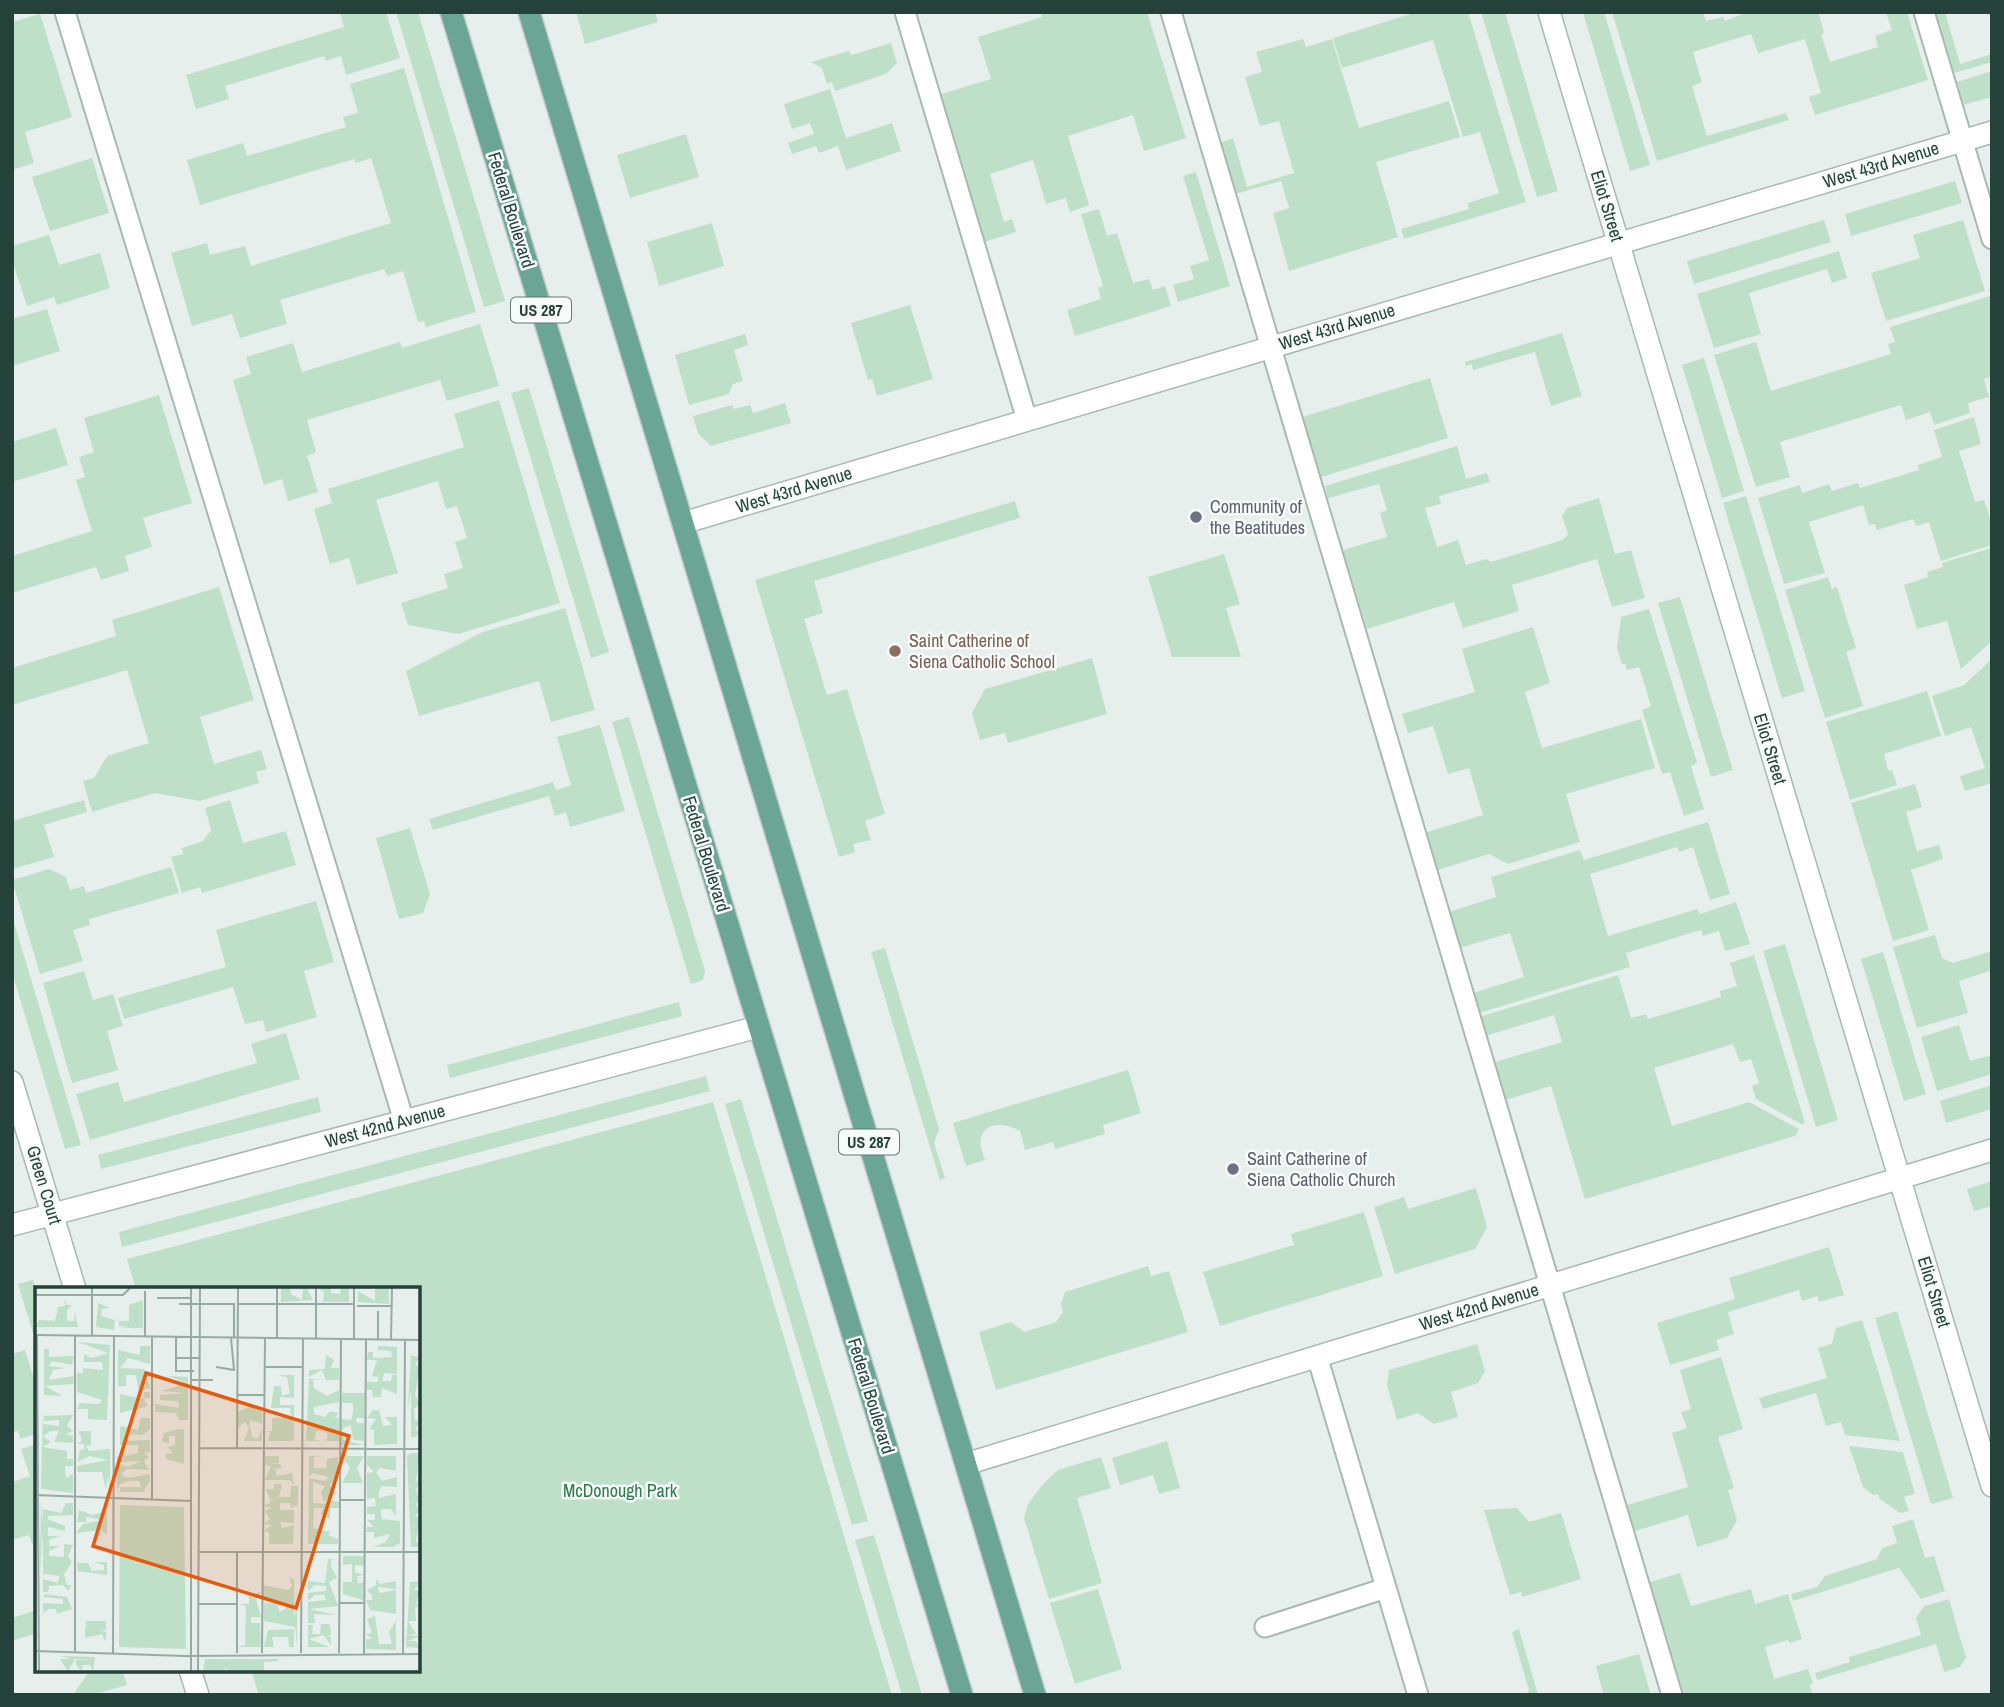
<svg xmlns="http://www.w3.org/2000/svg" width="2004" height="1707" viewBox="0 0 2004 1707" font-family="'Archivo Narrow',sans-serif">
	<style>
		.green { fill: #bfe0c8 }
		.lines { fill: none; stroke-linecap: round; stroke-linejoin: round }
		.service-casing { stroke: #a8b8b2; stroke-width: 23 }
		.minor-casing { stroke: #a8b8b2; stroke-width: 24 }
		.primary-casing { stroke: #c2cac8; stroke-width: 24 }
		.service { stroke: #fff; stroke-width: 19 }
		.minor { stroke: #fff; stroke-width: 21 }
		.primary { stroke: #6aa596; stroke-width: 21 }
		.worship-dot { fill: #6b7280; stroke: #f7fbf9; stroke-width: 2.5 }
		.education-dot { fill: #8d6e63; stroke: #f7fbf9; stroke-width: 2.5 }
		.labels { text-anchor: middle; stroke-width: 5; stroke-linejoin: round; paint-order: stroke }
		.shield { fill: #f7fbf9; stroke: #637a73; stroke-width: 2 }
		.shield-label { font-size: 16px; font-weight: bold; fill: #24423a }
		.street-label { font-size: 18px; fill: #24423a; stroke: #f7fbf9 }
		.worship-label { font-size: 18px; fill: #5b616d; stroke: #f7fbf9; text-anchor: start }
		.education-label { font-size: 18px; fill: #785e54; stroke: #f7fbf9; text-anchor: start }
		.park-label { font-size: 18px; fill: #2d7a4b; stroke: #f7fbf9 }
		.inset-road { fill: none; stroke: #98aaa4; stroke-width: 2 }
		.view { fill: #e8590c; fill-opacity: 0.15; stroke: #e8590c; stroke-width: 3.5 }
		.inset-edge { fill: none; stroke: #24423a; stroke-width: 3.5 }
	</style>
	<rect width="100%" height="100%" fill="#e6efeb"/>
	<path class="green" d="M340,12H386L400,58L346,75L341,56L326,61L324,56L225,86L229,99L196,109L186,75L344,27Z
		M396,12H418L505,301L484,307Z
		M576,12H655L658,22L585,44Z
		M1041,12H1147L1186,138L1144,151L1133,115L1068,136L1089,205L1070,212L1066,198L1046,204L1033,160L990,174L1004,222L1012,219L1016,232L984,242L938,95L991,79L978,37L1042,17Z
		M1417,12H1468L1526,202L1404,239L1401,229L1469,209L1468,203L1499,193L1480,132L1463,137L1433,40L1342,68L1333,38Z
		M1481,12H1505L1558,191L1537,197Z
		M1583,12H1604L1650,165L1630,171Z
		M1612,12H1703L1706,21L1723,17L1725,21L1748,12H1818L1824,33L1821,34L1830,62L1878,47L1875,36L1892,30L1886,12H1907L1928,80L1815,115L1809,97L1821,93L1805,39L1758,53L1751,34L1693,52L1702,82L1692,86L1707,136L1786,113L1789,120L1657,161Z
		M1935,12H1945L1960,64L1992,54V62L1954,73Z
		M40,14L72,117L25,132L34,163L12,170V22Z
		M1303,39L1306,47L1332,39L1359,128L1449,101L1460,137L1376,162L1398,237L1289,271L1273,213L1289,208L1281,181L1235,194L1220,143L1233,138L1247,187L1294,173L1279,121L1260,126L1245,77L1262,72L1256,52Z
		M891,43L897,63L886,74L835,91L832,82L827,84L822,68L811,62L849,51L851,55Z
		M404,68L476,312L426,327L424,321L418,322L403,271L387,276L384,269L280,300L287,324L240,338L232,314L192,326L171,253L207,243L210,255L245,246L251,266L391,223L371,158L356,163L354,159L200,205L187,160L243,143L247,156L346,127L343,117L358,113L350,84Z
		M1992,71V97L1963,105L1957,82Z
		M830,89L846,138L892,123L901,151L846,170L838,146L819,153L816,146L792,154L788,143L814,134L810,123L792,129L784,104Z
		M686,134L699,177L630,198L617,155Z
		M92,158L109,213L50,231L32,177Z
		M1196,172L1230,286L1178,302L1173,285L1194,279L1190,266L1209,260L1183,176Z
		M1955,181L1962,203L1851,236L1845,214Z
		M1099,209L1107,236L1117,233L1133,283L1149,279L1153,290L1165,286L1171,306L1075,336L1067,310L1101,299L1098,288L1103,286L1081,214Z
		M1824,220L1831,242L1694,284L1687,261Z
		M1963,220L1985,291L1886,321L1871,273L1920,258L1913,235Z
		M712,223L724,266L659,286L647,242Z
		M49,235L59,265L100,253L110,288L57,305L54,297L27,306L12,260V246Z
		M1839,251L1847,278L1832,283L1827,269L1749,293L1761,334L1714,348L1697,294Z
		M1990,296L1992,376L1984,379L1989,397L1968,403L1970,413L1934,425L1930,412L1906,420L1901,405L1780,442L1790,477L1756,487L1714,355L1756,342L1771,391L1891,354L1888,344L1895,342L1890,327Z
		M910,305L933,379L877,396L872,379L868,380L851,323Z
		M47,309L60,351L12,366V319Z
		M480,324L499,386L447,401L440,380L307,420L316,452L307,456L318,492L288,501L282,479L264,485L233,380L251,374L246,357L293,343L302,372L400,342L402,348Z
		M1562,333L1582,396L1551,406L1535,352L1473,370L1472,364L1466,366L1465,362Z
		M745,334L748,345L734,350L743,381L733,384L729,394L689,405L675,355Z
		M1704,358L1744,491L1722,498L1682,365Z
		M1430,378L1448,438L1318,478L1299,418Z
		M529,388L609,652L591,658L511,393Z
		M159,395L192,503L143,518L152,547L125,556L129,571L101,580L96,567L12,593V556L92,531L76,480L85,477L79,457L94,452L84,418Z
		M499,400L560,603L458,634L408,625L401,603L448,588L444,574L463,568L455,542L467,538L457,506L446,509L438,481L376,500L398,573L357,585L349,558L330,564L314,509L332,503L328,489L464,447L454,414Z
		M785,403L791,423L711,446L698,433L693,416L732,405L734,409L750,405L753,413Z
		M1974,417L1981,444L1959,451L1975,502L1984,500L1992,525V545L1941,561L1929,522L1916,526L1913,519L1877,530L1875,524L1869,525L1863,505L1809,522L1825,573L1784,584L1758,498L1800,485L1802,493L1829,484L1832,491L1858,483L1860,488L1919,470L1918,465L1942,457L1934,430Z
		M56,428L68,465L12,482V442Z
		M1457,446L1466,479L1487,473L1490,482L1439,496L1441,504L1425,508L1437,547L1458,540L1466,565L1486,559L1491,562L1563,540L1568,534L1562,516L1567,508L1599,498L1615,554L1631,550L1645,598L1612,607L1597,559L1512,585L1519,611L1463,628L1454,602L1367,629L1343,550L1387,537L1380,513L1387,510L1379,484L1328,498L1325,486Z
		M1746,496L1805,691L1782,698L1723,503Z
		M1015,501L1020,518L814,581L823,613L804,619L827,695L847,689L885,814L865,821L871,840L853,844L855,852L839,857L755,580Z
		M1992,548V641L1961,669L1947,621L1917,629L1904,585L1928,577L1927,572L1943,567L1942,563Z
		M1224,554L1240,604L1226,608L1241,657H1172L1148,577Z
		M1828,577L1832,589L1837,587L1856,648L1846,652L1863,706L1825,718L1785,590Z
		M219,587L254,700L200,717L214,764L261,750L267,769L256,772L259,783L200,801L155,793L92,812L83,781L94,778L107,756L149,743L127,670L12,705V668L116,636L112,620Z
		M1680,597L1733,770L1711,777L1658,603Z
		M565,608L595,710L551,722L539,681L419,716L406,671L483,632Z
		M1649,609L1697,763L1691,766L1704,809L1684,816L1670,772L1662,774L1642,710L1651,706L1639,667L1627,670L1625,664H1622L1617,648L1621,617Z
		M1533,627L1550,683L1525,692L1542,748L1641,719L1655,768L1566,794L1580,842L1508,864L1489,854L1432,872L1421,834L1483,815L1469,768L1448,774L1433,726L1408,733L1402,714L1475,692L1462,649Z
		M1092,658L1107,714L1008,743L1005,733L980,740L972,713L985,689Z
		M1992,659V783L1965,791L1960,776L1985,768L1971,727L1945,736L1932,696L1964,685Z
		M1927,691L1941,736L1884,754L1888,770H1892L1897,785L1850,800L1826,722Z
		M629,717L705,971L703,980L691,984L612,722Z
		M600,725L625,811L570,827L566,812L555,816L549,796L433,830L429,819L553,782L556,790L571,785L557,737Z
		M1915,784L1922,807L1906,812L1917,851L1939,845L1943,859L1911,870L1929,930L1893,941L1851,803Z
		M84,800L87,812L44,825L54,857L12,869V821Z
		M230,800L243,843L286,831L296,865L202,893L200,887L182,893L171,857L183,854L182,848L203,841L211,830L205,808Z
		M1708,822L1730,894L1710,900L1693,847L1679,852L1677,847L1590,874L1608,936L1697,909L1700,914L1736,902L1750,944L1725,951L1719,931L1703,936L1701,930L1626,953L1630,967L1479,1013L1473,993L1524,977L1510,933L1460,948L1449,912L1496,897L1491,877L1580,850L1584,860Z
		M410,828L430,894L423,913L399,919L376,838Z
		M171,867L179,893L89,919L90,925L73,930L83,961L40,974L12,880L49,869L66,877L70,890L84,886L86,893Z
		M316,901L334,962L304,971L317,1017L266,1032L263,1020L245,1024L233,987L124,1019L118,998L226,967L216,930Z
		M12,916L81,1145L65,1149L12,972Z
		M1935,935L1942,958L1953,963L1992,951V970L1959,981L1968,1013L1917,1028L1893,947Z
		M1785,944L1838,1120L1816,1127L1763,951Z
		M885,948L939,1129L934,1143L945,1178L940,1180L871,952Z
		M1883,952L1926,1094L1904,1101L1861,959Z
		M1754,955L1805,1123L1801,1124L1756,1099L1752,1086L1759,1083L1751,1059L1740,1062L1733,1044L1654,1068L1672,1126L1749,1102L1799,1129L1795,1136L1585,1199L1551,1086L1502,1101L1492,1063L1562,1042L1554,1015L1485,1036L1479,1017L1618,975L1631,1018L1646,1014L1648,1019L1721,997L1720,991L1737,986L1730,963Z
		M84,971L93,1000L113,994L123,1026L107,1031L118,1070L72,1083L43,983Z
		M679,1002L682,1016L450,1078L447,1065Z
		M1959,1025L1970,1061L1992,1055V1074L1937,1091L1921,1037Z
		M286,1033L300,1079L90,1140L76,1094L118,1082L124,1102L257,1063L251,1044Z
		M1128,1070L1141,1113L1103,1125L1105,1134L1055,1149L1053,1142L1025,1150L1020,1131C1008,1124 986,1120 981,1138C979,1144 983,1153 985,1160L966,1166L953,1123Z
		M706,1076L710,1091L122,1247L119,1232Z
		M1992,1085V1109L1946,1123L1940,1101Z
		M318,1097L321,1112L101,1169L98,1155Z
		M741,1099L868,1521L852,1525L725,1104Z
		M713,1102L892,1695H259L251,1670H418V1289H136L127,1259Z
		M1992,1181V1206L1974,1211L1967,1189Z
		M1476,1188L1487,1227L1475,1249L1395,1274L1374,1207L1404,1197L1408,1209Z
		M1364,1212L1383,1276L1220,1326L1203,1272L1294,1245L1291,1234Z
		M1829,1247L1844,1295L1819,1302L1817,1296L1802,1301L1799,1290L1728,1312L1734,1334L1716,1340L1719,1350L1670,1365L1657,1323L1735,1299L1729,1278Z
		M1148,1266L1151,1276L1169,1271L1188,1332L996,1390L979,1332L1011,1322L1024,1332L1056,1322L1063,1312L1061,1304L1065,1292Z
		M33,1280L37,1292V1346L18,1284Z
		M1897,1311L1953,1498L1931,1504L1875,1318Z
		M1862,1320L1900,1441L1845,1435L1841,1422L1826,1426L1816,1393L1763,1409L1759,1398L1827,1378L1818,1348L1832,1344L1836,1328Z
		M1477,1344L1485,1371L1478,1383L1451,1392L1458,1417L1434,1424L1418,1413L1397,1420L1387,1385L1389,1370Z
		M25,1350L37,1388V1434L20,1439L18,1431L13,1432L12,1429V1354Z
		M1721,1357L1743,1429L1718,1437L1734,1488L1728,1490L1737,1520L1727,1538L1697,1547L1688,1515L1632,1532L1624,1506L1688,1487L1672,1433L1687,1428L1681,1412L1691,1409L1680,1370Z
		M1167,1441L1180,1488L1159,1494L1153,1475L1120,1485L1112,1458Z
		M37,1444V1542L32,1544L29,1535L12,1540V1482L30,1476L21,1449Z
		M1849,1446L1903,1452L1915,1494L1904,1497L1909,1511L1900,1513L1880,1499L1878,1494L1873,1495L1863,1487Z
		M1101,1457L1111,1488L1077,1498L1102,1583L1049,1599L1024,1518L1028,1504L1043,1484L1058,1470Z
		M1517,1508L1529,1522L1561,1513L1581,1579L1522,1597L1521,1592L1510,1595L1484,1510Z
		M1913,1519L1925,1558L1934,1556L1945,1591L1921,1599L1899,1568L1793,1601L1791,1594L1817,1587L1825,1576L1877,1559L1882,1548L1897,1543L1892,1526Z
		M874,1535L922,1695H902L855,1540Z
		M1680,1573L1691,1606L1751,1589L1755,1604L1788,1594L1802,1639L1790,1643L1788,1640L1765,1647L1774,1679L1808,1669L1813,1683L1810,1685L1812,1693L1676,1695L1644,1584Z
		M1098,1589L1122,1669L1075,1684L1050,1603Z
		M1949,1599L1966,1658L1960,1667L1944,1672L1936,1644L1817,1680L1815,1673L1850,1662L1849,1657L1921,1635L1916,1618L1924,1606Z
		M37,1610V1633L12,1641V1618Z
		M1519,1629L1538,1695H1526L1529,1690L1512,1632Z
		M1639,1654L1651,1695H1598L1603,1693L1596,1666Z
		M90,1670H122L127,1685L92,1695H76L75,1692Z"/>
	<g class="lines">
		<g class="service-casing">
			<path id="service" d="M65,12L404,1121
				M905,12L1027,420
				M1171,12L1672,1695
				M1924,12L1992,239
				M1317,1356L1418,1695
				M1265,1627L1386,1588"/>
		</g>
		<g class="minor-casing">
			<path id="minor" d="M1549,12L1992,1486
				M683,523L1992,132
				M12,1082L75,1289
				M12,1225L758,1027
				M966,1464L1992,1150
				M190,1670L198,1695"/>
		</g>
		<g class="primary-casing">
			<path id="primary" d="M451,12L962,1695
				M529,12L1035,1695"/>
		</g>
		<use href="#service" class="service"/>
		<use href="#minor" class="minor"/>
		<use href="#primary" class="primary"/>
	</g>
	<g class="worship-dot">
		<circle cx="1196" cy="517" r="7"/>
		<circle cx="1233" cy="1169" r="7"/>
	</g>
	<circle class="education-dot" cx="895" cy="651" r="7"/>
	<g class="labels">
		<g class="shield">
			<rect x="511" y="297.5" width="60" height="25" rx="5"/>
			<rect x="839" y="1129.5" width="60" height="25" rx="5"/>
		</g>
		<g class="shield-label">
			<text x="541" y="316">US 287</text>
			<text x="869" y="1148">US 287</text>
		</g>
		<g class="street-label">
			<text transform="translate(1881 165) rotate(-17)" y="6">West 43rd Avenue</text>
			<text transform="translate(1607 206) rotate(73)" y="6">Eliot Street</text>
			<text transform="translate(511 210) rotate(73)" y="6">Federal Boulevard</text>
			<text transform="translate(1337 327) rotate(-17)" y="6">West 43rd Avenue</text>
			<text transform="translate(794 490) rotate(-17)" y="6">West 43rd Avenue</text>
			<text transform="translate(1770 749) rotate(73)" y="6">Eliot Street</text>
			<text transform="translate(706 854) rotate(73)" y="6">Federal Boulevard</text>
			<text transform="translate(385 1126) rotate(-15)" y="6">West 42nd Avenue</text>
			<text transform="translate(44 1185) rotate(73)" y="6">Green Court</text>
			<text transform="translate(1934 1292) rotate(73)" y="6">Eliot Street</text>
			<text transform="translate(1479 1307) rotate(-17)" y="6">West 42nd Avenue</text>
			<text transform="translate(871 1396) rotate(73)" y="6">Federal Boulevard</text>
		</g>
		<g class="worship-label">
			<text x="1210" y="513">Community of<tspan x="1210" dy="21">the Beatitudes</tspan></text>
			<text x="1247" y="1165">Saint Catherine of<tspan x="1247" dy="21">Siena Catholic Church</tspan></text>
		</g>
		<g class="education-label">
			<text x="909" y="647">Saint Catherine of<tspan x="909" dy="21">Siena Catholic School</tspan></text>
		</g>
		<g class="park-label">
			<text x="620" y="1497">McDonough Park</text>
		</g>
	</g>
	<g transform="translate(35 1287)">
		<rect width="385" height="385" fill="#e6efeb"/>
		<path d="M246,1H255L256,7L267,13L268,3L262,1H272L278,13L246,15ZM283,1H296V6L305,7L306,1H314V15H288L289,5ZM340,1H354V17L323,15V4L340,14ZM29,12L32,18H37L32,23V34H39L40,25L43,40H0L4,33L20,34L23,20L30,19ZM108,13V41H83L94,40L84,39V34H94V18ZM63,16L75,21L67,22L66,29L80,33L79,43L61,40ZM43,55L75,58L72,133L53,132V122H42L45,116L64,117L67,113L42,105V86H48V81L68,83L67,75H49V67L57,71L73,66ZM105,59H115V77L93,71L85,81L109,82L115,101L104,104L101,88H91V99H83V63L105,68ZM343,59L362,60V87L349,86L348,90V94H356L357,88H362V107L347,101L346,110H338L337,103H332V95H343V90L337,89L342,73H332L333,65H338V71L357,70L356,64L343,63ZM9,62H14V70L39,69L37,78L17,74L14,79L31,81L18,83L14,93L39,89L38,97L10,99L28,109L9,108ZM291,68L299,73L296,81H304V93H291L287,83L274,90V83L290,82ZM376,68L385,71L380,77L385,81L380,108L385,117L379,122L380,133L385,135L380,142L385,145L380,150H376V103L373,121ZM242,88H259V111L245,110V118H259V154H233L235,145L230,144H237V131H256L255,121H236L239,99H246L247,109L255,106L252,90ZM133,89L153,90V133H144L141,126L120,125V117L144,121L143,114L125,113V108L151,106L127,104L151,96ZM274,92H287L278,93L279,101L292,109L304,103V115L279,120V127L290,130L295,124L304,126L300,130L304,131V154H291L293,147L287,144H281L280,153L288,154H271ZM109,105H115V111L109,112L113,119L85,126V107L108,112ZM307,106H330L329,131H321L322,136H329V154L318,153L316,138L308,141V153L329,158H307L306,132L316,133L318,126V116H307ZM8,116V137L24,139V133L9,134V129L38,128L32,139L38,144L30,147L38,149V156L19,155L24,144H16L8,149L16,155L8,160L32,164V172H38V179H30V185L32,191L38,186V206L6,202ZM219,118L227,121V137L215,133V141L217,150L223,152L227,141V154H209L214,141L210,135L203,141V125ZM338,123H344L348,139L357,138L350,130H362V157L339,158V143L334,142L341,132L332,131ZM106,131H115V143L106,148L92,147L90,154L115,153V165L109,166L114,170L109,174L114,183L92,182L86,187L92,191L115,187V194L108,205H85V200H106L104,194H92L84,198L82,205V167L84,176L92,180L107,174L85,175V170L103,166V158H85V139L103,143ZM144,142H149V177L131,172V167L138,166L133,160L140,158V149H134V157L127,154L129,146ZM43,144H56V158L51,159L54,164L75,162V205L73,187L71,203L67,185H42V179L73,173L55,169L42,175L45,163L49,162V157H42L47,153ZM376,166H385L381,194H385L381,203L385,214L381,217L385,224L380,228L385,232L381,254L385,260H376L372,169ZM230,169H244V176H234L245,177L247,181L240,182L242,189L257,186L259,198L255,193H230L236,179L230,178ZM274,169H289L279,170V181H291L292,172L303,170V186L295,198L297,204L303,205L296,210L304,211H297L289,215L286,205L290,199L278,195V216L289,217L297,213L304,215V221H295V232L286,227L288,221H279L278,241L296,245L293,248L303,252V257H273L274,191L290,194L294,190L278,186L274,190ZM307,169H329L322,181L328,196H307L315,181ZM332,169H361V184L345,181L341,185L347,194L362,190V200L347,199L344,205V211L361,207V229L356,222H346V227L347,232L365,234V256L358,260H338L351,255L355,247L339,251V245H331L332,240H339L332,233H340V227H332V220L341,219L340,211L332,212V186L339,185L332,178ZM239,197H247L244,210H255L256,199H263V218L256,221L255,216H245V223H259V236L245,235L247,241L259,238L258,257H234V245L229,244L237,238L229,237L235,232L230,224L237,221L229,219L236,215L231,202H239ZM6,215L8,237V222L26,226L31,216H38V228L14,229L12,232L30,239V244L13,240V249H25L14,253V259H25L14,264V269L29,270V257L38,258L33,269L37,275L29,287L32,298H37L33,304L28,298L14,299L13,305H8V292L23,296L24,289L8,287V243L5,287ZM85,218L149,220L151,362L84,360ZM44,223L57,228L72,224V248L66,243L41,246L48,237L69,233L51,230V235H42ZM308,269H329L328,279L320,278V285L328,288L322,289L323,296H328V313L308,307V295H317V277L308,278ZM293,272H302L296,273V280L302,291L294,295L303,319L274,322L301,328L279,327L280,336H273V315L291,313L289,308H280L273,314V306L291,304V299L280,298L273,304V294L290,296ZM59,275H72V288L43,284L42,276H53L57,284L69,283V278ZM254,290L259,293V331L262,317V360L260,340L229,334V316H242L245,325L257,317L228,312V298L253,303L257,299ZM341,292L345,297L361,294V302L343,300L344,306L361,303V327L335,323L331,313H337V308L332,303L341,298ZM375,295H385L379,303L385,304L381,317L385,319L380,320L381,334H373L381,347L373,348L385,349L373,354H381L385,361L371,360ZM214,299L215,308L226,305L221,312L226,330H216V336H225L226,360H203L210,358L211,319L203,317H214ZM9,307L32,310L37,322L22,327L21,322H14L8,326V316L28,317V312L9,310ZM340,329L344,357H357L354,345L361,334V363L331,362V352H337L331,347L337,346L332,332ZM51,334H71V343H64L71,345V355L67,347L50,351ZM286,337H295L296,348L291,350H296V358L288,348L274,352L294,360H273V338H278L277,347H285ZM259,342V360H254L253,350H237L239,360H229L233,343ZM26,369L60,370L58,384L55,378H48L46,384L41,377V373L55,372H40L33,384L25,372H36ZM170,372H243V374L229,375V384H195L189,380L192,384H168Z" fill="#bfe0c8"/>
		<path class="inset-road" d="M110,4V50M0,8H88L95,1M122,11H156M144,17H199V51M203,17H319M322,19H356M0,48L385,53M2,48L4,384M57,49V1M117,50V213M141,50V84H159M242,51V1M281,52V1M319,52V1M343,52V24M356,52L357,1M141,71H164M181,80L199,83L196,51M230,80H268M156,93H178M202,108H229M164,161L385,162M202,161L203,1M0,208L156,214M305,213H330M163,265H385M305,316H330M163,317H202M0,364L149,369L385,367M40,365V49M202,366V265M227,366L230,51M266,366L268,52M304,366L306,52M78,367L79,49M329,367L331,52M368,367L370,53M156,384V1M163,384L165,1"/>
		<path class="view" d="M111,86L314,149L261,321L58,259Z"/>
		<rect width="385" height="385" class="inset-edge"/>
	</g>
	<rect width="2004" height="1707" fill="none" stroke="#24423a" stroke-width="28"/>
</svg>
